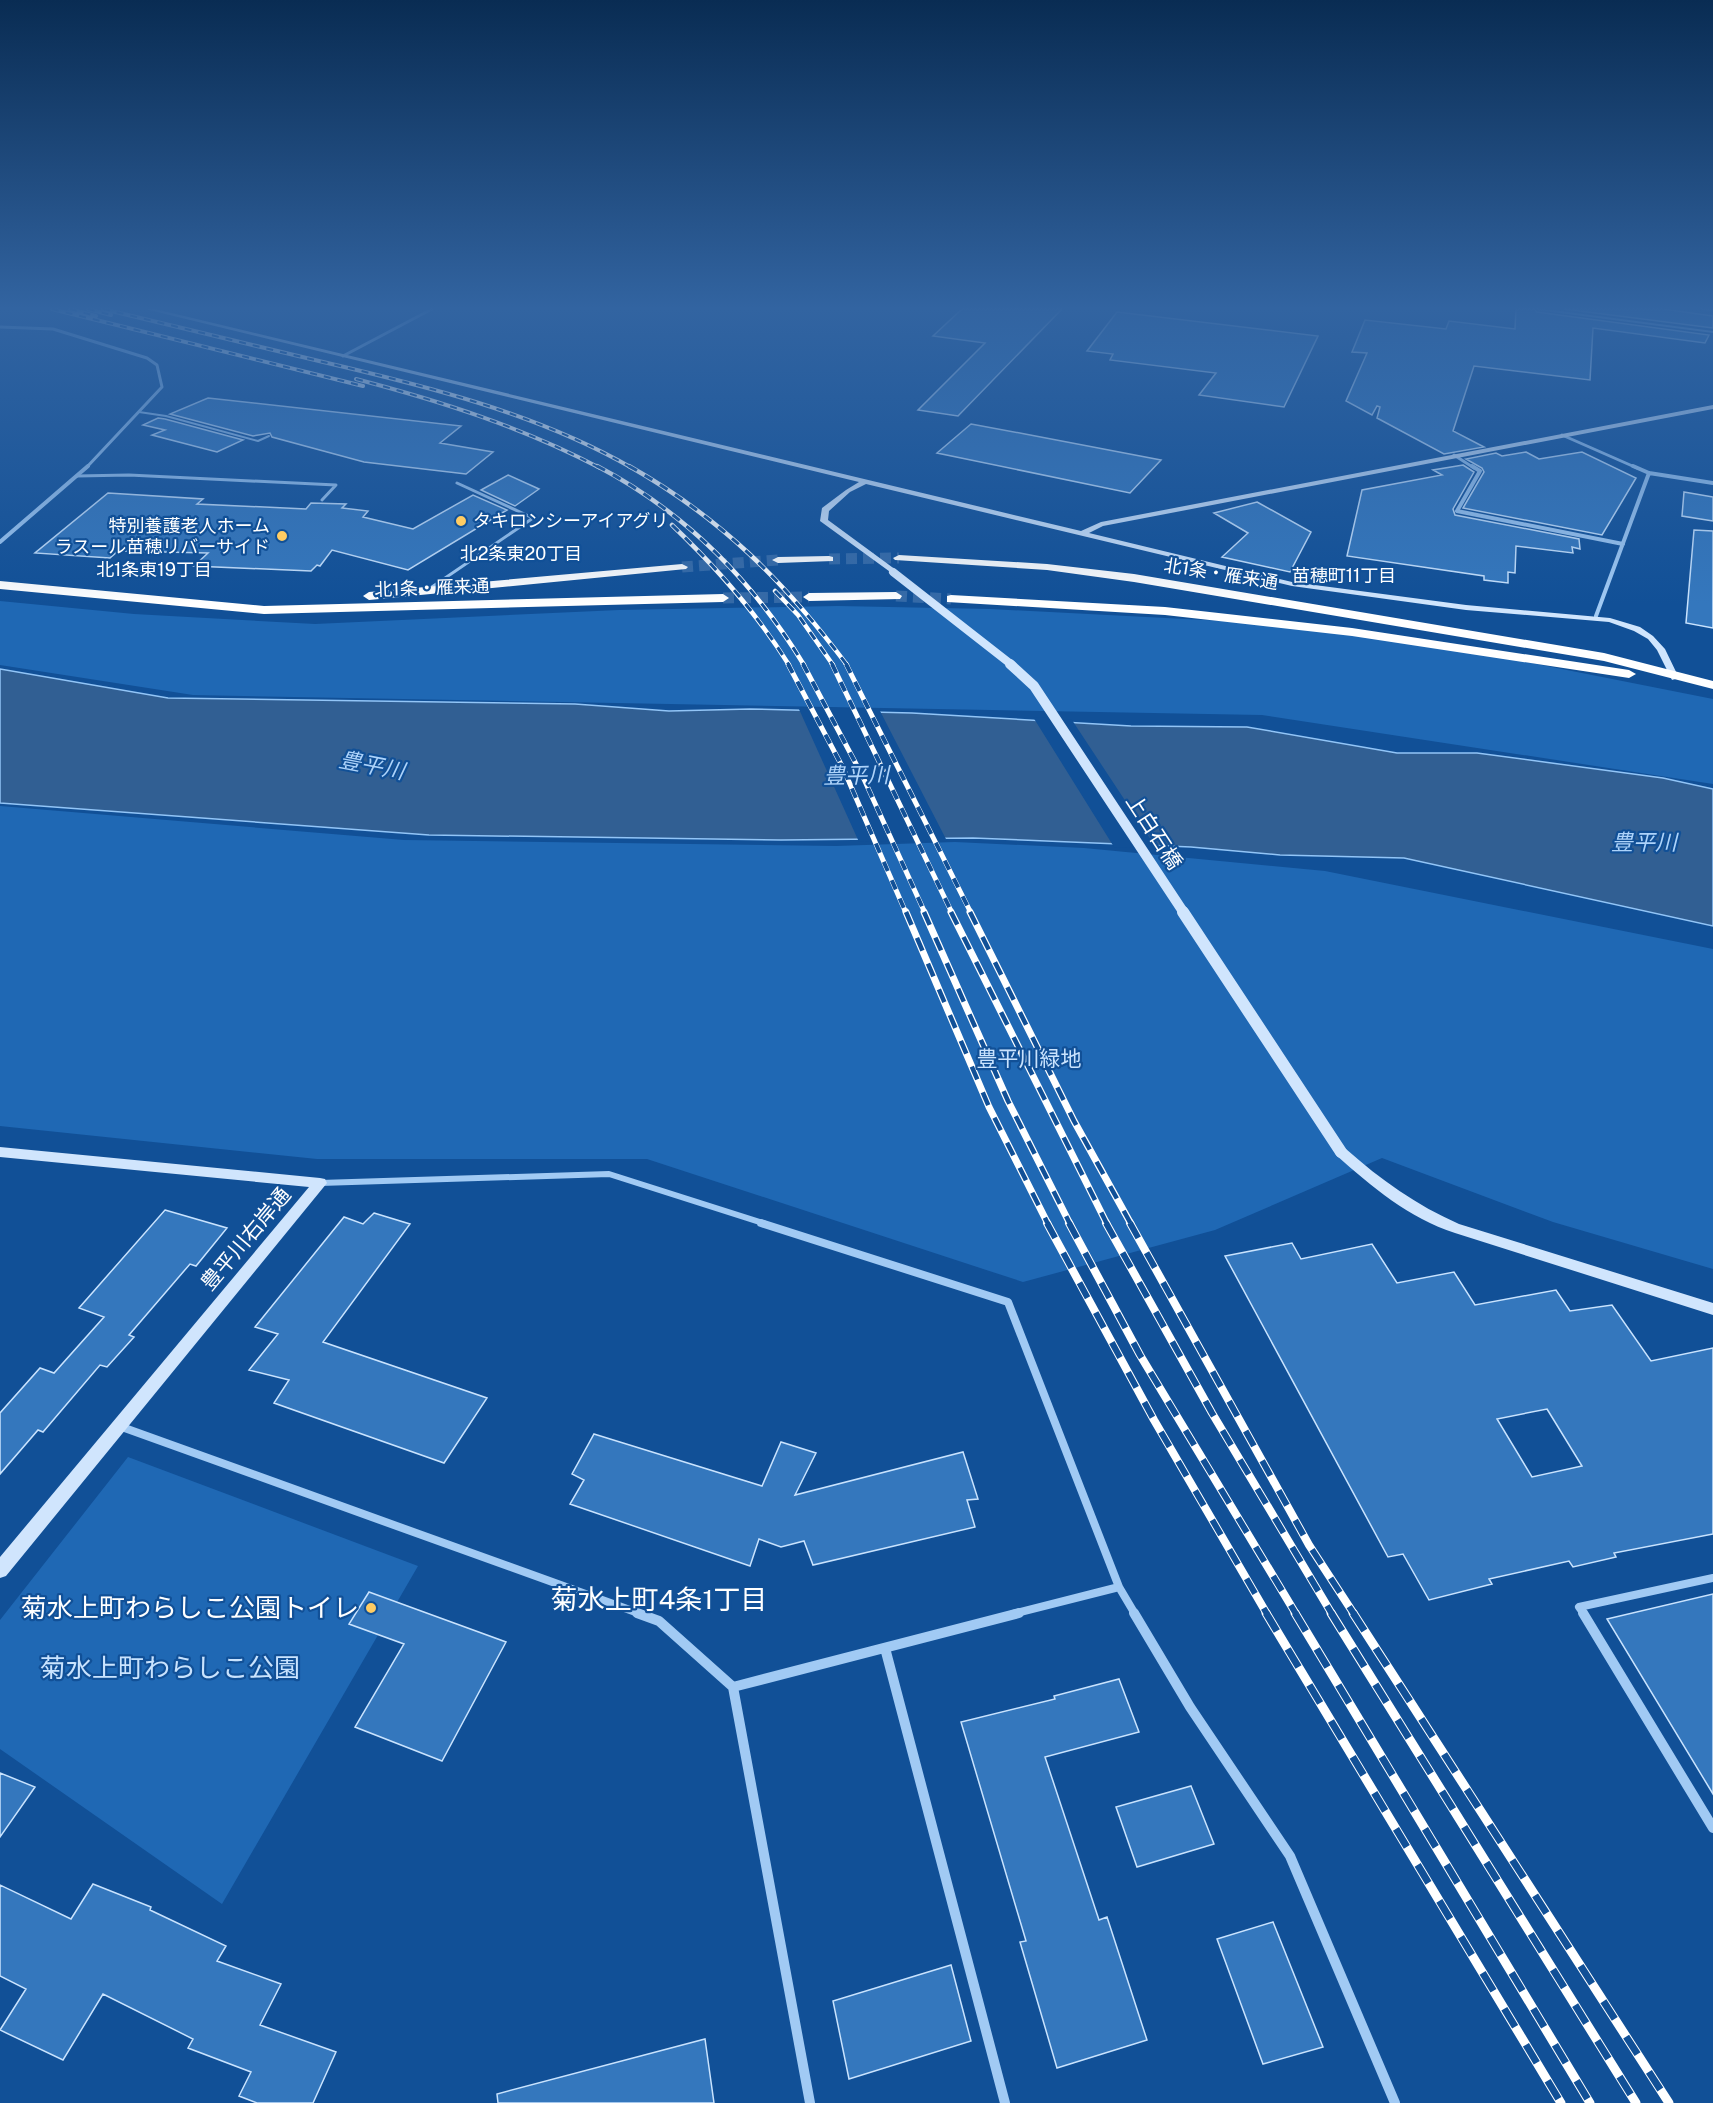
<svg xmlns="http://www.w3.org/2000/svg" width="1713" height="2103" viewBox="0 0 1713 2103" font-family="'Public Sans','Noto Sans JP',sans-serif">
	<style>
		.green { fill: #1f68b4 }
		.water { fill: #315f93; stroke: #92c5f7; stroke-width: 1.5 }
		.pier { fill: #115097 }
		.building { fill: #3477bd; stroke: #c9e3fe; stroke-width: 1.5; fill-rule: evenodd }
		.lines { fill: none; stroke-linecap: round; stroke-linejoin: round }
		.highway-tunnel { stroke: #356aa7; stroke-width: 11; stroke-dasharray: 11 6; stroke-linecap: butt }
		.lane-far1 { stroke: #a1caf4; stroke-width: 2 }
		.lane { stroke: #a1caf4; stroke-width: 3 }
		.street-far4 { stroke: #a1caf4; stroke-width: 3 }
		.street-far3 { stroke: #a1caf4; stroke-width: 4 }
		.street-far2 { stroke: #a1caf4; stroke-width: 6 }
		.street-far1 { stroke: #a1caf4; stroke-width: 8 }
		.street { stroke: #a1caf4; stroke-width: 10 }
		.secondary { fill: #d0e5fd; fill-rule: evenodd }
		.highway { fill: #fff; fill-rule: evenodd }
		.rail-far5-casing { stroke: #fff; stroke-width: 4 }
		.rail-far4-casing { stroke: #fff; stroke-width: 4.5 }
		.rail-far3-casing { stroke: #fff; stroke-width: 5 }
		.rail-far2-casing { stroke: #fff; stroke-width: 7 }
		.rail-far1-casing { stroke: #fff; stroke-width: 8 }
		.rail-casing { stroke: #fff; stroke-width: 9 }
		.rail-far5 { stroke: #115097; stroke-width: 2; stroke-dasharray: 7; stroke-linecap: butt }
		.rail-far4 { stroke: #115097; stroke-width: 3; stroke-dasharray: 9; stroke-linecap: butt }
		.rail-far3 { stroke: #115097; stroke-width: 4; stroke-dasharray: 10; stroke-linecap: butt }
		.rail-far2 { stroke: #115097; stroke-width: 4.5; stroke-dasharray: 14; stroke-linecap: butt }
		.rail-far1 { stroke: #115097; stroke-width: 6; stroke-dasharray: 17; stroke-linecap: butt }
		.rail { stroke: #115097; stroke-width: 7; stroke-dasharray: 21; stroke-linecap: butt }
		.secondary-bridge-far2 { stroke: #d0e5fd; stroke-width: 8 }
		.secondary-bridge-far1 { stroke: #d0e5fd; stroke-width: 10 }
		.secondary-bridge { stroke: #d0e5fd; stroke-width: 12 }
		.poi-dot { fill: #ffcc63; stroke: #115097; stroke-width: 2 }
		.labels { text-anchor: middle; stroke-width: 4.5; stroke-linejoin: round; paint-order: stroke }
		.far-poi-label { font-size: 18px; fill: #fff; stroke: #115097; text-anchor: start }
		.far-neighbourhood-label { font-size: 18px; fill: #fff; stroke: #115097 }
		.far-street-label { font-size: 18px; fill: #fff; stroke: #115097 }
		.street-label { font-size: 21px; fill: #fff; stroke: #115097 }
		.park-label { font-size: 21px; fill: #c9e3fe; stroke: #115097 }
		.water-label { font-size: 22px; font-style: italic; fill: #add3fa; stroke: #115097 }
		.near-poi-label { font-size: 26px; fill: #fff; stroke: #115097; text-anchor: end }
		.near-park-label { font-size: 26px; fill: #c9e3fe; stroke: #115097 }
		.near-neighbourhood-label { font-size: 27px; fill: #fff; stroke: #115097 }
	</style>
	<rect width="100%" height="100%" fill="#115097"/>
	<path class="green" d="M0,601L134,614L315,624L619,610L838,606L990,609L1243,622L1416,640L1713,699V784L1262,715L193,695L0,665Z
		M0,806L404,840L836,846L955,842L1084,848L1325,871L1713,949V1269L1553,1222L1382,1158L1215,1230L1023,1282L647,1159H317L0,1126Z
		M128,1457L418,1566L222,1904L0,1749V1620Z"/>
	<path class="water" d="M0,669L168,698L575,704L669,711L750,709L912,713L1131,726L1247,727L1397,753H1477L1663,778L1713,789V926L1404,858L1280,855L1191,847L973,838L781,840L429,835L0,803Z"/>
	<path class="pier" d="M798,707L879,709L947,841L859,842Z
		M1033,717L1072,720L1157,849L1114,847Z"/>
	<path class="building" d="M962,309H1062L958,416L918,410L985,343L933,336Z
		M1516,309H1534L1537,312L1709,335L1705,343L1593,328L1590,380L1474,366L1453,431L1484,447L1444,454L1377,418L1380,407L1377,406L1372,415L1346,401L1367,353L1352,352L1365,320L1446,329L1449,321L1515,329Z
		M1564,309H1663L1713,316V328Z
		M1117,312L1318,336L1284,407L1199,395L1216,373L1110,360L1113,354L1087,351Z
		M208,398L461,426L440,443L493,452L466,474L364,462L272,437L270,433L253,436L170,414Z
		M158,418L165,419L243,440L217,452L152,435L165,430L143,425Z
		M971,424L1025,434L1161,460L1130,493L937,453Z
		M1526,452L1539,459L1582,452L1636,478L1602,535L1463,508L1484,472L1482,468L1466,459L1496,453L1502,456Z
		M1463,465L1474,472L1453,509L1455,515L1579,539L1580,549L1572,547L1573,553L1516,546L1515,573L1508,572V583L1484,580V576L1347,556L1362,490L1442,475L1433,470Z
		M508,475L539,489L515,506L481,490Z
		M1684,492L1713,497V521L1682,516Z
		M108,493L203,499L197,504L306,509L311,503L346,504L342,508L368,511L363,517L413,529L473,495L507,510L408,570L332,550L320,566L317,565L311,571L194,566L208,553L118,551L110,558L35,553Z
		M1257,502L1311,532L1290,572L1222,557L1248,533L1214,513Z
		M1694,530L1713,531V628L1686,623Z
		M165,1210L227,1228L196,1266L190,1264L129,1335L134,1337L107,1367L100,1365L43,1432L38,1430L0,1474V1413L40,1368L54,1373L104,1317L79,1308Z
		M374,1213L410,1224L323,1342L487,1398L444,1463L274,1403L289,1380L249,1370L278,1334L255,1327L344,1217L363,1224Z
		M1292,1243L1301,1259L1372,1244L1397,1283L1454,1272L1475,1305L1556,1290L1570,1311L1612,1305L1651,1361L1713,1348V1534L1614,1553L1616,1557L1573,1567L1569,1561L1489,1579L1492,1584L1429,1600L1403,1554L1388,1557L1225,1256ZM1547,1409L1582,1466L1532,1477L1497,1419Z
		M594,1434L762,1486L781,1442L816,1453L795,1495L963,1452L978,1499L967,1500L975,1527L813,1565L804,1541L781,1547L759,1539L750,1566L570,1504L584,1480L572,1474Z
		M369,1592L506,1642L442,1761L355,1727L404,1644L349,1624Z
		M1713,1594V1794L1607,1619Z
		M1119,1679L1139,1732L1045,1757L1099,1920L1107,1917L1147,2040L1057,2068L1020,1942L1026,1941L961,1722L1055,1699L1054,1696Z
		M0,1773L35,1787L0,1837Z
		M1191,1786L1214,1844L1137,1867L1116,1807Z
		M93,1884L151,1907L150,1910L226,1946L217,1961L281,1984L260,2025L336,2052L313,2103H257L239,2096L251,2072L188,2048L193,2039L103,1994L63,2060L0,2030L26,1989L0,1976V1885L71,1919Z
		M1273,1922L1323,2047L1263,2064L1217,1939Z
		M951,1965L971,2041L849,2079L833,2001Z
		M705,2039L714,2103H498L497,2094Z"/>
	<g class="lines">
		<path class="highway-tunnel" d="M829,559L899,558
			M682,567L778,560
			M896,596L951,599
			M723,598L809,597"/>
		<path class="lane-far1" d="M1537,309L1713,332
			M1702,309L1713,310
			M139,412L166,416L258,441L269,436"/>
		<path class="lane" d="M77,476L129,475L336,485L322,500
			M429,589L533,518L457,483"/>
		<path class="street-far4" d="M0,327L53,329L147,358L157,365L162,387L86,468
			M343,356L432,309
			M1562,435L1637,468
			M1454,455L1474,468"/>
		<path class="street-far3" d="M1472,466L1480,471L1457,511L1623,544
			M1633,466L1649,473L1713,483
			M0,542L88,466
			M1596,616L1649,473"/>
		<path class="street-far2" d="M320,1183L609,1174L766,1224"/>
		<path class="street-far1" d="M761,1223L1008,1302L1119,1587L1135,1614
			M119,1426L641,1614
			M1013,1614L1119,1587
			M1584,1614L1579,1607L1713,1578"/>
		<path class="street" d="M637,1613L659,1621L733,1687L810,2103
			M1134,1613L1190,1707L1290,1856L1395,2103
			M1583,1613L1713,1828
			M885,1648L1005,2103
			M733,1687L1019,1613"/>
		<path class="secondary" d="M145,309H155L1081,531L1101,522L1713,405V409L1103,526L1089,533L1292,582L1466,605L1610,618L1640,627L1653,636L1665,649L1679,678L1672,680L1657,650L1648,639L1634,631L1609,622L1466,610L1292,586L866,484L850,492L829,511L828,520L896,570L897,572L893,574L820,521L822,508L846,490L859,482Z
			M0,1147L320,1178L325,1179L327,1183L6,1576L0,1578V1557L309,1187L0,1157Z
			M1341,1147L1346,1149C1381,1180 1416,1205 1459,1224L1713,1303V1315L1455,1233C1409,1218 1372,1187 1336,1155L1335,1152L1336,1149Z"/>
		<path class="highway" d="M899,555L1047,564L1134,574L1604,653L1713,681V689L1604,661L1134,582L1047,570L895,560L893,558Z
			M829,556L833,557V561L778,563L772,560L778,557Z
			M682,564L688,567L686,569L369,600L363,596L369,592Z
			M0,581L264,606L723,594L729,598L723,602L264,614L0,589Z
			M896,592L902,596L900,599L809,601L803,597L809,593Z
			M951,595L1165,607L1352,628L1629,670L1636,674L1629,678L1352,636L1165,615L947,602V596Z"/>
		<g class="rail-far5-casing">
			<path id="rail-far5" d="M52,309L363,386
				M70,309L96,316
				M88,309L111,315
				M103,309C175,326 247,344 319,361C426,386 536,413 632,468
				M356,379C440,401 522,427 600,468"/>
		</g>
		<g class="rail-far4-casing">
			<path id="rail-far4" d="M597,466C685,512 753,581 804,665
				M629,466C721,518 784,581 847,665
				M672,525C717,568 756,612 789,665
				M775,591L798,615L833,665"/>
		</g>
		<g class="rail-far3-casing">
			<path id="rail-far3" d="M788,664L843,768L906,913
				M803,664L863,777L925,913
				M832,664L952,913
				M846,664L971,913"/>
		</g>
		<g class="rail-far2-casing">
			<path id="rail-far2" d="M906,912L989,1107L1048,1224
				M924,912L1008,1101L1070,1224
				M951,912L1107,1224
				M970,912L1074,1121L1131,1224"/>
		</g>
		<g class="rail-far1-casing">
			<path id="rail-far1" d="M1047,1223L1154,1420L1267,1614
				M1069,1223L1140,1355L1296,1614
				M1106,1223L1212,1413L1332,1614
				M1130,1223L1309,1545L1354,1614"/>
		</g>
		<g class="rail-casing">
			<path id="rail" d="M1266,1613L1561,2103
				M1295,1613L1590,2103
				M1331,1613L1636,2103
				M1353,1613L1669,2103"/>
		</g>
		<use href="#rail-far5" class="rail-far5"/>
		<use href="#rail-far4" class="rail-far4"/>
		<use href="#rail-far3" class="rail-far3"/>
		<use href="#rail-far2" class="rail-far2"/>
		<use href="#rail-far1" class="rail-far1"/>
		<use href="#rail" class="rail"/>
		<path class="secondary-bridge-far2" d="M893,572L1012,665"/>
		<path class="secondary-bridge-far1" d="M1010,664L1034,686L1184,913"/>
		<path class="secondary-bridge" d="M1183,912L1341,1152"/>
	</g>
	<linearGradient id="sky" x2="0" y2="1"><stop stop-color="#092c53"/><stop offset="0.51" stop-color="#3264a1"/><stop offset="1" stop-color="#3264a1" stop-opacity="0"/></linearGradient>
	<rect width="1713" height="604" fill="url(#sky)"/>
	<g class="poi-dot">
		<circle cx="461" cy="521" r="6"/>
		<circle cx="282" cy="536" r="6"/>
		<circle cx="371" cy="1608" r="6"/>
	</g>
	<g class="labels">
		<g class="far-poi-label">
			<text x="473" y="527">タキロンシーアイアグリ</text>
			<text x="270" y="532" text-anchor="end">特別養護老人ホーム<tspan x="270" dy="21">ラスール苗穂リバーサイド</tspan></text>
		</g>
		<g class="far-neighbourhood-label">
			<text x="521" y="560">北2条東20丁目</text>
			<text x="154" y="576">北1条東19丁目</text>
			<text x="1344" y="582">苗穂町11丁目</text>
		</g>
		<g class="far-street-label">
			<text transform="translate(1221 574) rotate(9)" y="6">北1条・雁来通</text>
			<text transform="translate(432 588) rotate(-2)" y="6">北1条・雁来通</text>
		</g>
		<g class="street-label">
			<text transform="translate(1154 832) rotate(57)" y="7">上白石橋</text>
			<text transform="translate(246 1239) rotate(-50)" y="7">豊平川右岸通</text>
		</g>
		<g class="park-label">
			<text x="1029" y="1066">豊平川緑地</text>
		</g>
		<g class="water-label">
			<text transform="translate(372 765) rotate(11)" y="8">豊平川</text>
			<text transform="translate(856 775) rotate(-1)" y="8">豊平川</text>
			<text x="1644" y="850">豊平川</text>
		</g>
		<g class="near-poi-label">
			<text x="359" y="1617">菊水上町わらしこ公園トイレ</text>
		</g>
		<g class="near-park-label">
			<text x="170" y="1677">菊水上町わらしこ公園</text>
		</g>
		<g class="near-neighbourhood-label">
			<text x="659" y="1609">菊水上町4条1丁目</text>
		</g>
	</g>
</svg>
